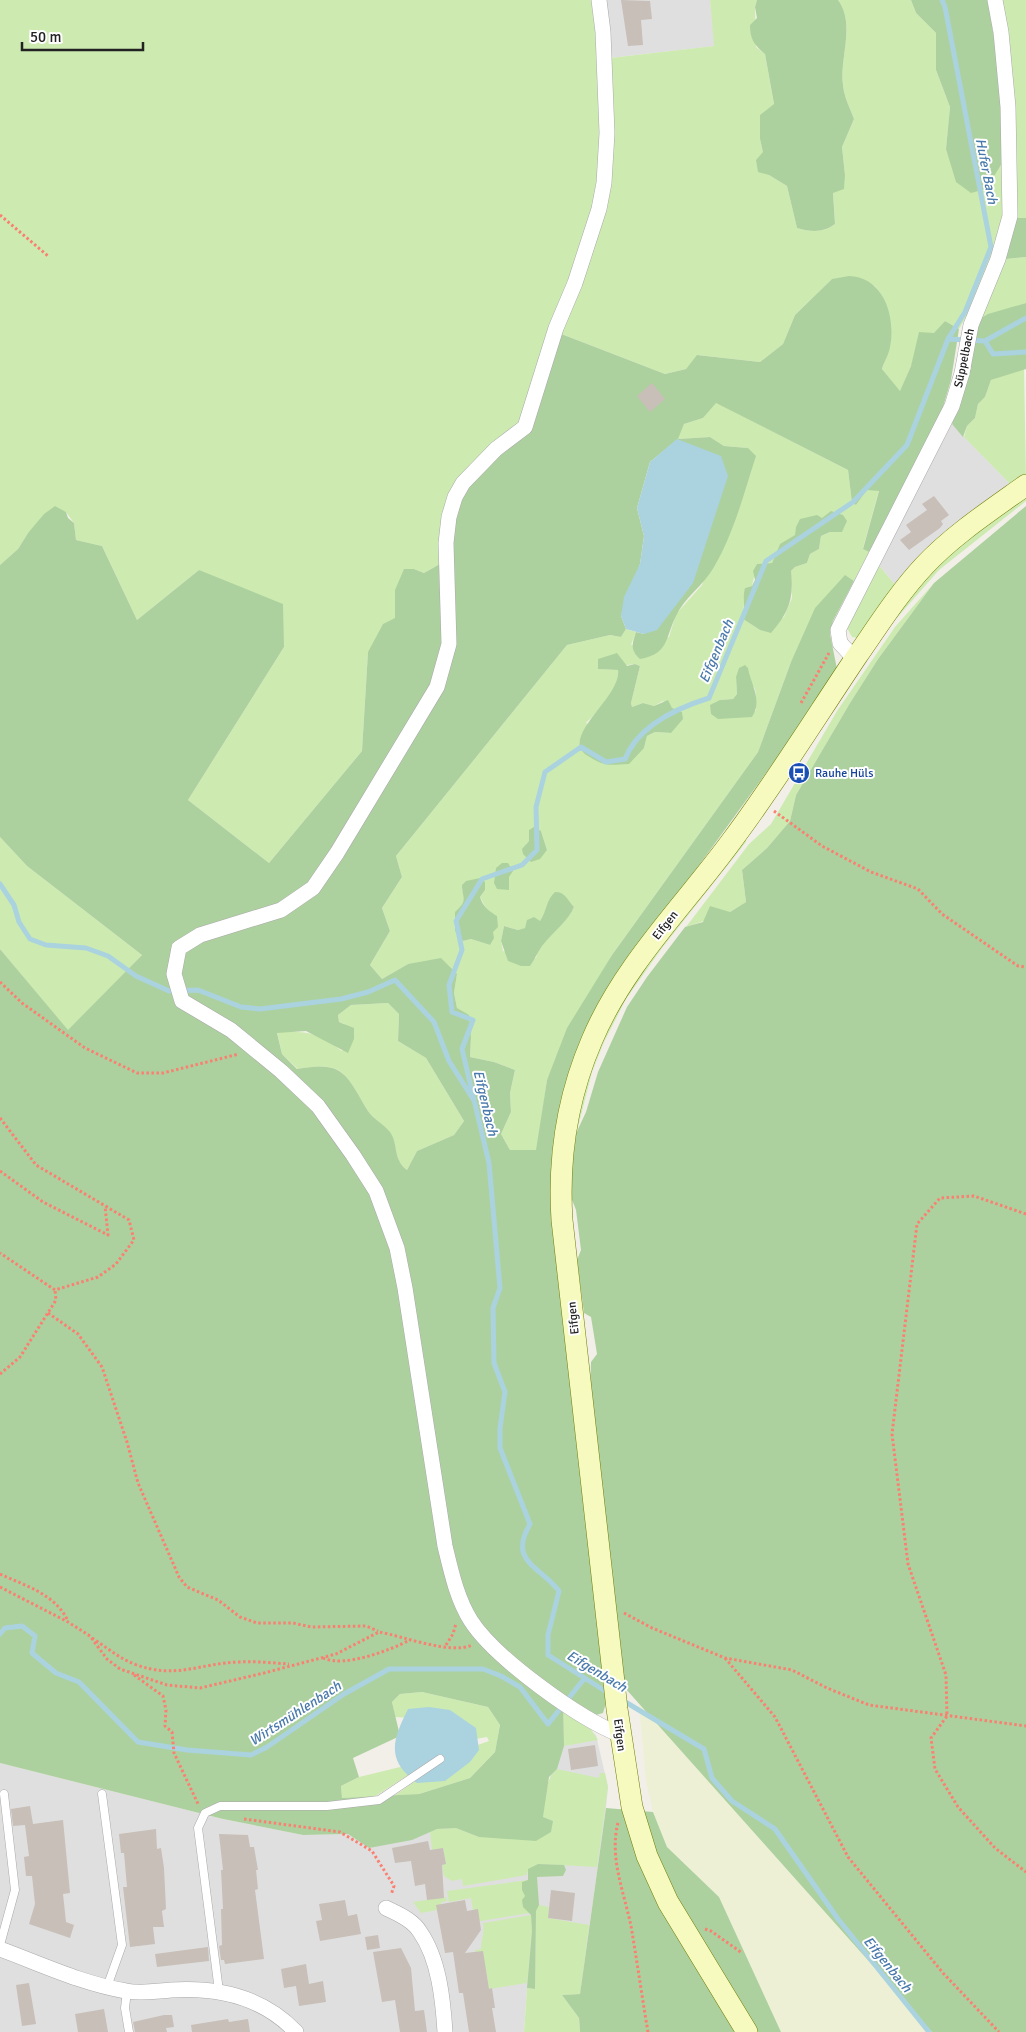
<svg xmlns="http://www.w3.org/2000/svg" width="1026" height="2032" viewBox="0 0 1026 2032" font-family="Signika,sans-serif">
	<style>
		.residential { fill: #e0dfdf }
		.farmland { fill: #eef0d5 }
		.grass { fill: #cdebb0; fill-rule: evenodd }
		.forest { fill: #add19e; fill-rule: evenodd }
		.water { fill: #aad3df }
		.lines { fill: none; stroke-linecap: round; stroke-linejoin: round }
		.stream { stroke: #aad3df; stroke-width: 5 }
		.building { fill: #c7bfb8 }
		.lane-casing { stroke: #a9a9a9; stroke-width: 9 }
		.street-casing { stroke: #a9a9a9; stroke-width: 16 }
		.secondary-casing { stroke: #707d05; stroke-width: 22 }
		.path { stroke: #fa8072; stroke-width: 3; stroke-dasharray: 2.5 2.5; stroke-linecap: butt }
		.lane { stroke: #fff; stroke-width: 8 }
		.street { stroke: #fff; stroke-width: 15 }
		.secondary { stroke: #f7fabf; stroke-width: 21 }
		.labels { text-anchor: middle; stroke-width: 4; stroke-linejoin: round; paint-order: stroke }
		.street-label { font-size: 12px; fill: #222; stroke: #fff }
		.transit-label { font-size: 12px; fill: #164399; stroke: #fff; text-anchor: start }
		.water-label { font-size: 14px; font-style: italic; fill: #4a7aab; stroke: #fff }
	</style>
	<rect width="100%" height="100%" fill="#f2efe9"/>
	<path class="residential" d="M606,0H710L715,46L610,58Z
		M952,424L1012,486L896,586L877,563Z
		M563,1704L596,1735L608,1787L606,1808L580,1994L527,1988L524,2032H0V1763L223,1819L303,1835L348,1834L369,1848L437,1829L543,1817Z"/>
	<path class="farmland" d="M639,1704L932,2032H781L719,1897L667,1847L653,1812L646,1782Z"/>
	<path class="grass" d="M0,0H593L602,133L594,208L520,427L440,564L424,573L414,569L395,591V619L368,652L362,751L269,863L188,800L284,647L199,570L137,620L102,546L76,540L74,523L66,512L59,510L28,533L18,549L0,565Z
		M710,0H757L755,7L756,47L765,54L774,105L760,139L769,175L787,186L797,228C811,232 823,233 835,224L833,192L845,175L842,147L854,119C850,108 844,97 843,85C839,59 856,24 838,0H911L916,13L936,33V70L950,107L946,149L1004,160C1004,179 1006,200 1003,218C996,256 980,295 959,329L945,321L911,366L900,392L882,369C893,339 896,312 875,286L832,279L795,315L783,344L760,362L698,355L686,369L665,374L559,333L596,239L610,58L714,46Z
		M1002,0H1026V218H1016Z
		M1026,257V303L978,320L1006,259Z
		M1024,368L1026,476L1012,486L964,437L967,426L975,418L978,404L985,397L991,380Z
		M715,402L848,470L852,503L856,505L867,490H879L863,548L869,552L854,581L845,576L791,662L758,752L612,955L547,1080L537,1150H510L501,1134L511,1112L510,1093L515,1070L494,1062L470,1057L471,1037L457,1008L454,993L457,974L408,964L382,979L370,965L390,931L382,908L402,877L396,856L567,645L610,635L621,637L626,629L636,632L631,645L669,637L676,614L702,585L748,448L724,446L710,437L677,439L684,424L703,418ZM822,518L830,532L821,536L819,549L810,554L807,563L795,567L791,571L792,598L784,617L760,630L743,619L745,588L752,586L757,564L772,563L780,545ZM635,664L640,666L631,703L632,707L643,703L654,706L663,701L672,708L671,733L655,732L647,736L644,748L586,723C600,709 621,690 618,670L599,669ZM736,677C759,684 756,689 756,711L720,700L733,699L737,694ZM541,831L547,850L526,844ZM466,881H473L485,890L480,897L487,910L490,945L471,939L463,941C445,918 458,917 466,897L462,890ZM569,902L574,907C566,926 540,937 536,958L503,951L501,941L504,926L518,930L526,928L540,921L547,912Z
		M1026,498V501L939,570L895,620C924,569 978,530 1026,498Z
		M877,563L896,586L859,638L852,637L847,628Z
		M934,583L878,659L850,703L796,795L790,821L767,848L742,870L746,902L730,912L686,927L749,844L771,824L837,711L895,627Z
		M0,837L27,866L142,955L68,1031L0,949Z
		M746,838V842L662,948L626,999L604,1042L592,1072L577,1131L572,1142C577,1113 589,1065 602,1039C639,965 694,903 746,838Z
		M388,1003L399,1014L398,1041L426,1058L464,1121L454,1135L417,1151L407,1170C391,1157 399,1146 390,1133C384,1124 373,1119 368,1111C345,1075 346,1060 298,1069L282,1054L277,1032C307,1031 317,1032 342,1051L345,1024L339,1022L338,1015L351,1005Z
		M422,1692L488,1707L500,1725L495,1752L470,1778L419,1794L394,1796L455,1753L489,1741L487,1737L476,1739L428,1719L395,1717L392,1702L400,1694Z
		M563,1704L588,1725L598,1740L564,1746Z
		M433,1759L374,1797L342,1798L341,1786L359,1777Z
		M557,1769L599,1778L600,1773H605L608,1787L597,1867L538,1864L527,1872V1875L463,1886L462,1879L452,1881L444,1876L442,1865L446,1864L443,1848L432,1850L430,1832L437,1829L456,1828L479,1837L553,1821L543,1817C544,1800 544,1781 557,1769Z
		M528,1880L525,1896L530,1913L475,1922L471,1898L449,1902L447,1891Z
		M446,1897L447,1901L442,1902L437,1910L421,1913L413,1902Z
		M539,1905L549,1907L548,1918L589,1925L580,1994L562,1995L579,2018L580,2032H524L527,1988L535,1989L536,1911Z
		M531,1915L532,1931L527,1983L489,1989L486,1970L478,1971L475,1950L481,1949C481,1939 485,1932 483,1923Z"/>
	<path class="forest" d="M757,0H838C856,24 839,59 843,85C844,97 850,108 854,119L842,147L845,175L844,189L833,193L835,224C823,233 811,232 797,228L787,186L769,175L758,172L756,160L763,152L760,139V115L774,104L765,54C754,45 750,39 750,25L757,18L755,7Z
		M911,0H988L999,70L1004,160L986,189L971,193L956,182L946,149L950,107L936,70V33L916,13Z
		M1016,218H1026V257L1006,259Z
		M849,276C884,277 896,317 890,347C889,354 884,362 882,369L900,391L911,366L919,332L934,333L945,321L959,329L951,380L941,414L869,552L863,549L879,491L867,490L856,505L852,503L848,470L716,403L703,418L684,424L678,439L710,437L724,446L748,448L756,456C744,493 734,533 714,567C704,585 684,598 676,616C665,638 669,654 640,659C630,650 632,644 636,632L644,634L678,439L650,462L637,508L644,536L640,564L621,616L626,629L621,637L610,635L567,645L396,856L402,877L382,908L390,931L370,965L382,979L408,964L441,958L457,974L454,993L457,1008L469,1015L471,1037L470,1057L494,1062L515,1070L510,1093L511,1112L501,1134L510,1150H536L547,1080L567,1028L612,955L758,752L791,662L815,608L845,575L854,581L833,621L830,634L837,669L787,744L668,908L560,1109L606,1703L603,1713L596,1715L563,1704L564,1746L557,1769L549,1777L543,1817L553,1821L551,1832L536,1841L479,1837L456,1828L437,1829L412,1840L369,1848L348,1834L303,1835L223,1819L0,1763V949L68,1030L142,955L27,866L0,837V565L18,549L28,533L44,514L55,506L66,512L68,518L74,523L76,540L102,546L137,620L199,570L283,604L284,647L188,800L269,863L362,751L368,652L383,624L395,618V590L404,569H414L424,573L440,564L447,505L520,427L551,330L665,374L686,369L697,355L760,362L783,344L795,315L832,279ZM388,1003L399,1014L398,1041L426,1058L464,1121L454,1135L417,1151L407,1170C392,1158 399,1145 390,1132C384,1124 373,1119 368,1111C346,1075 345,1060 297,1069L282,1054L277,1033L306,1031L348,1053L354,1039V1028L339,1022L338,1015L351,1005ZM422,1692L488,1707L500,1725L495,1752L470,1778L419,1794L342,1798L341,1786L359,1777L353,1758L400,1736L392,1702L400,1694Z
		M1026,303V369L991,380L985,397L978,404L975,418L967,426L963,437L952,424L971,365L978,320L988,314Z
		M1026,506V2032H932L625,1688L590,1401L591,1362L597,1354L591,1317L584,1313L577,1260L581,1250L576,1210L569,1192L572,1142L586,1112L598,1072L627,1007L647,977L685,927L703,922L710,906L730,912L746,902L742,870L767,848L790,821L796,795L850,703L878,659L934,583Z
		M831,511L843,515L847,521L842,532H830L821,536L819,549L810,554L807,563L795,567L791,571C794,599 789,612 771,633L760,630L743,619C746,608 742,599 745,588L752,586L755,580L753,571L757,564L772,563L780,544L795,535L796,527L800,519L817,515L822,518Z
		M617,653L627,666L635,664L640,666L631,703L632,707L643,703L654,706L668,700L672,708L682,712L683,719L671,733L655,732L647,736L644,748L629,764C609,765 605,767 588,756C557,738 622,697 618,670L598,669V659Z
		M745,665L748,668C751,685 763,700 752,717L718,719L711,714L710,705L720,700L733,699L737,694L736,677L739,668Z
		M534,827L541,831L547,850L540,859L531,862L523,854L522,849L529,841V830Z
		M502,863H508L513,871L509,877V890L497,889L494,883L496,868Z
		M480,878L485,882V890L480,897C483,907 489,911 497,916L498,927L493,932L494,938L490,945L471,939L463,941L455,931V912C469,899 462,899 462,885L466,881Z
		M555,892C566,892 567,900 574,907C569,920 551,934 542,946C537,953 535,959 530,966H521L508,961L501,941L504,926L518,930L525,928L527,920L534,917L540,921C547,911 546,900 555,892Z
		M606,1808L653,1812L667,1847L719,1897L781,2032H580L579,2018L562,1995L580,1994Z
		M538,1864L564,1865L566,1870L563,1876L537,1877L539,1905L536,1911L535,1989L527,1988L532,1931L531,1915L523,1907L522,1900L525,1896L522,1890V1882L528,1880V1869Z"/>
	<path class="water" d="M677,439L721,456L728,476L693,583L657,630L644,634L626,629L621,616L624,597L640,564L644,536L637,508L650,462Z
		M429,1707L450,1710L476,1728L479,1750L470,1762L445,1781L417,1783C386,1760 392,1741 408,1709Z"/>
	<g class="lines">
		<path class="stream" d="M948,339L985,341L1026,318
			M985,341L993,354L1026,352
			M0,884L14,905L19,922L30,939L46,945L86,948L108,956L136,976L169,991L198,990L241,1007L260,1009L341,999L368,992L395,980L434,1022L449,1061L473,1099
			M0,1634L5,1628L22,1626L35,1636L32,1653L56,1673L79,1682L138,1742L187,1750L251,1755L267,1747L344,1694L389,1669H483L501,1676L520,1687L548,1724L584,1679
			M610,1694L548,1655V1635L559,1591C539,1565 508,1562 530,1524L500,1448V1428L505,1392L494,1363L493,1308L500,1288L489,1163L462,1049L473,1020L452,1012L449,985L462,950L456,921L482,879L522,865L537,850L536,807L545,772L581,747L606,762L625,759C638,726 677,708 709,698L766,561L853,502L907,445L948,339L965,312L991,247L945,7L942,0
			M622,1700L704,1749L712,1778L732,1801L775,1829L838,1919L929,2032"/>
	</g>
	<path class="building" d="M621,0L650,1L652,19L641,20L643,45L628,46Z
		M652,383L665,399L650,412L637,396Z
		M934,496L949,515L941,521L943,524L940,528L909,550L900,540L911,532L906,525L927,510L922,504Z
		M595,1745L598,1766L571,1770L568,1749Z
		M30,1806L33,1824L63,1820L70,1893L63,1894L66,1922L74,1925L70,1938L29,1924L35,1904L32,1876H26L24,1857L29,1856L25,1825L13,1826L11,1809Z
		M156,1829L157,1849L161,1848L164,1868L166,1909L162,1911L164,1927H153L155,1944L130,1947L123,1887H127L124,1853H121L119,1834Z
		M219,1834L248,1835L250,1847H254L258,1870H256L258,1889L255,1890L264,1959L225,1964L224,1960H221L219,1946L222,1945L221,1909H223L221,1870H223Z
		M428,1841L430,1850L443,1848L446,1864L442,1865L444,1898L427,1900L425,1884L415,1886L411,1861L395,1863L392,1848Z
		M551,1890L575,1893L572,1921L548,1918Z
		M345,1900L348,1916L357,1914L361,1934L320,1941L316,1921L322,1920L319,1904Z
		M465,1900L467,1911L478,1909L481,1930L465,1953L483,1951L489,1989L492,1988L495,2008H492L496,2032H469L463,1993H459L453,1952L445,1953L436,1905Z
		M378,1935L380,1948L367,1950L365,1937Z
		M208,1947L209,1961L157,1967L155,1954Z
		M401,1948L411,1968L415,2011L424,2010L427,2032H400L395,2000L382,2002L373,1952Z
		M306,1964L309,1984L323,1981L326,2002L299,2006L296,1986L284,1988L281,1969Z
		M29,1983L36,2024L22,2026L16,1985Z
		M104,2009L108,2032H78L75,2014Z
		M164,2015H172L174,2027L166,2028L167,2032H135L133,2022Z
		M228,2019L229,2022L248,2019L250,2032H192L191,2025Z"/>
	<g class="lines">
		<g class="lane-casing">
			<path id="lane" d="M102,1794L122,1945L107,1987
				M0,1945L15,1890L4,1794
				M127,1991L125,2008L129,2032
				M219,1991L198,1828L205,1813L220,1806H327L379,1800L440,1759"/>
		</g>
		<g class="street-casing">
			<path id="street" d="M599,0L603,32L607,133L604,183L599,209L575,283L556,328L525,427L496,449L463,483L455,497L449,517L446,543L449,644L437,687L337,853L313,888L281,910L200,935L179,948L174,974L182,1001L231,1030L281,1071L318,1106L353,1155L376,1191L397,1248L405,1288L445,1546C451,1571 457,1599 471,1621C495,1658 579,1719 621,1735
				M855,659L840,643L838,630L952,406L962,373L971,325L998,259L1010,216L1008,107L1001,32L995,0
				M386,1908C398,1914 413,1920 420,1932C439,1959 443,2000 445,2032
				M0,1949C41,1964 83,1984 126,1991C142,1994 156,1991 171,1990C218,1987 263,1997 296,2032"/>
		</g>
		<g class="secondary-casing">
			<path id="secondary" d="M747,2032L668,1902L647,1856L632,1807L617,1709L562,1220C558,1158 567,1098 592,1040C624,964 685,905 733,839C777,780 816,717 857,656C878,626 898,594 924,566C953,535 991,510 1026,485"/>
		</g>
		<path class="path" d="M0,215L48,256
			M801,703L829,653
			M774,811L822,846L871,872L918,889L942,914L1018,966L1026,967
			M0,982L22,1003L85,1048L137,1073H163L239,1054
			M0,1118L36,1165L129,1220L134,1240L116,1264L98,1277L55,1290L0,1253
			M0,1171L43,1202L108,1235L105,1206
			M1026,1214L974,1196L940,1198L917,1224L892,1434L908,1564L946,1675L947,1716L931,1738L935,1769L958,1807L995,1848L1026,1872
			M48,1313L78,1334L102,1367L127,1442L138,1483L179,1577L187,1587L218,1600L240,1617L257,1623H293L311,1627L366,1626L378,1631
			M0,1374L20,1357L56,1300L55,1290
			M0,1574C26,1586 55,1594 68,1621
			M0,1587L68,1622L90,1636L107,1659L120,1669L167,1685L200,1688L264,1673L336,1654L379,1632C403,1636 450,1655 472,1645
			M624,1613L652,1628L725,1658L792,1670L827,1688L869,1705L1026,1726
			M92,1638C106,1647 119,1658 134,1664C176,1680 200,1663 239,1662C256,1661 273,1663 289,1664
			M446,1645L453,1634L456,1623
			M323,1658C345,1668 390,1650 410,1640
			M725,1658L775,1717L848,1857L943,1973L999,2032
			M134,1675L163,1696L166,1710L165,1726L172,1732L174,1753L199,1806
			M244,1819L340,1832L372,1851L394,1886L391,1895
			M618,1823C609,1857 624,1892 631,1926C637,1961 642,1997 648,2032
			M705,1929L711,1931L742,1953"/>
		<use href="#lane" class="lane"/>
		<use href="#street" class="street"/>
		<use href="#secondary" class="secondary"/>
	</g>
	<defs>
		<g id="bus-disc" transform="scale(1.125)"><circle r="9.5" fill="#1a4fb4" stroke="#fff"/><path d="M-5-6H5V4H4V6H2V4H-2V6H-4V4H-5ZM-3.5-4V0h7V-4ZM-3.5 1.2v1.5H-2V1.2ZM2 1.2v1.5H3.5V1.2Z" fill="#fff"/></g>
	</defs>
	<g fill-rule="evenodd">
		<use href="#bus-disc" x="799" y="773"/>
	</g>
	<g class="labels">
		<g class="street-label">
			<text transform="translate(964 358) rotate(-78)" y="4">Süppelbach</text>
			<text transform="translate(665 925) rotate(-52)" y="4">Eifgen</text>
			<text transform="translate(573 1318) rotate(-96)" y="4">Eifgen</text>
			<text transform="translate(620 1735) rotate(83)" y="4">Eifgen</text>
		</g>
		<g class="transit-label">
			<text x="815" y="777">Rauhe Hüls</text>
		</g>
		<g class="water-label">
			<text transform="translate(987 171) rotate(79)" y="5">Hufer Bach</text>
			<text transform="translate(716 651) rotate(-67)" y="5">Eifgenbach</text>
			<text transform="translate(486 1103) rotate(77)" y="5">Eifgenbach</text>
			<text transform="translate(597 1671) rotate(31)" y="5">Eifgenbach</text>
			<text transform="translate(295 1713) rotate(-33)" y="5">Wirtsmühlenbach</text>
			<text transform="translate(888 1964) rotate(51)" y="5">Eifgenbach</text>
		</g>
	</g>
	<path d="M22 42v8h121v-8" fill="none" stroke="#222222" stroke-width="2.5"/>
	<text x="30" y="42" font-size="15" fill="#222222" stroke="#ffffff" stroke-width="4" paint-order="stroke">50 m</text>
</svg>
